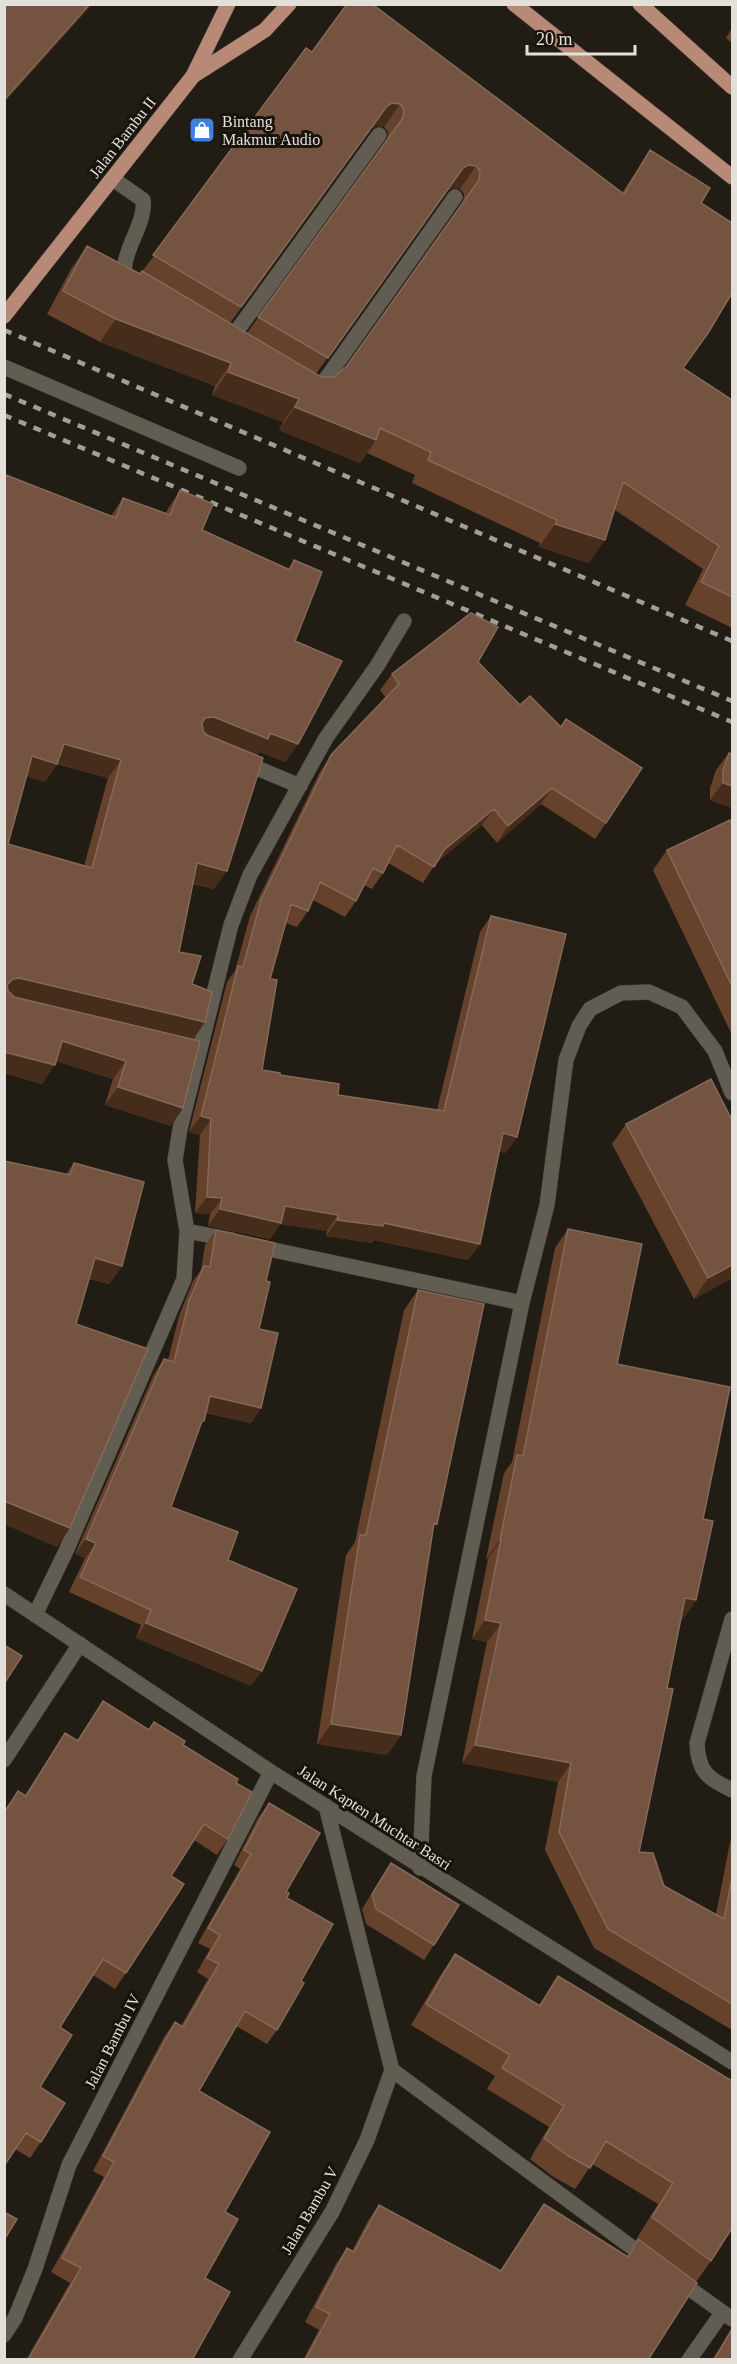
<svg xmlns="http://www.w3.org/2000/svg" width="737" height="2364" viewBox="0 0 737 2364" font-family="Georgia,serif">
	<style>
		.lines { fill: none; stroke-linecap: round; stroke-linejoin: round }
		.minor-casing { stroke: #3b3732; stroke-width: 16 }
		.major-casing { stroke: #3b3732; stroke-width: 16 }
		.minor { stroke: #625d52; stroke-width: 15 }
		.major { stroke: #b88976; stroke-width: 15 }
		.rail { stroke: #a39f98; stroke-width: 4.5; stroke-dasharray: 8 8; stroke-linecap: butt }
		.wall { fill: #66422d; fill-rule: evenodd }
		.shaded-wall { fill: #452c1b }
		.building { fill: #745340; stroke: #856958; stroke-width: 1.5; fill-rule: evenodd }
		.labels { text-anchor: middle; stroke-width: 6; stroke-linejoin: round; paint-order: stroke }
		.poi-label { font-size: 16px; fill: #e3e0da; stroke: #18140b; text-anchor: start }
		.street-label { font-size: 16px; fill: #e3e0da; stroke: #18140b }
	</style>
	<rect width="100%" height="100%" fill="#221d14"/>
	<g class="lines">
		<g class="minor-casing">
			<path id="minor" d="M113,179L143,200C147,227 114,258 128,284
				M228,343L379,135
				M4,367L239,468
				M315,390L323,383L455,197
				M242,762L300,786
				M187,1231L232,1240
				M255,1246L522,1303
				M4,1594L271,1772L732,2062
				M35,1615L66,1551L184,1279L187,1231L175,1160L180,1129L231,925L250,875L326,738L377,666L404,621
				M732,1619L697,1743C698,1772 708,1779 732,1790
				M4,1760L80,1644
				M326,1806L392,2070L649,2260
				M420,1868L424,1776L522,1303L547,1205L566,1060L579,1026L590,1009L621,993L649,992L682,1007L715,1051L732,1093
				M676,2279L732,2319
				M4,2335L15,2318L35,2269L69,2165L271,1772
				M240,2360L332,2212L367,2140L392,2070
				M689,2360L722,2313"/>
		</g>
		<g class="major-casing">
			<path id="major" d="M514,4L732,177
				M640,4L732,87
				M193,76L228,4
				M4,316L193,76L265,30L289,4"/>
		</g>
		<use href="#minor" class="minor"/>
		<use href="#major" class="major"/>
		<path class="rail" d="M4,330L732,641
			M4,394L732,701
			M4,415L732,722"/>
	</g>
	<path class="wall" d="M732,28V43L726,38Z
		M312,52L622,193L650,150L701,203L683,368L732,400V628L685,605L703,569L615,510L589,563L539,547L540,543L412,483L415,475L367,453L360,463L279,430L283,422L212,395L215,386L100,342L47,314L71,269L87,246L140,274ZM376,126L384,127L388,132L387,140L247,333L230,323L371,129ZM452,188L460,189L464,194L463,202L346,367L334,377H321L316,374L447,191Z
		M6,475L111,516L123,498L166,513L168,509L180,490L202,530L288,569L294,560L298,744L285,762L260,752L257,755L214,889L193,884L179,952L192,984L205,1022L193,1040L171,1126L105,1105L113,1079L56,1061L42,1084L4,1073V478ZM57,764L108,778L84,866L8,844L26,776L45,782Z
		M478,662L606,823L595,839L541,804L497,843L482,825L436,863L423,883L388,863L383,873L372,889L364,885L356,901L345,917L313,900L308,911L297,927L286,923L270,979L262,1070L338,1095L437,1110L480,932L491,916L517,1137L505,1153L499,1151L480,1244L468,1260L374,1240L372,1243L326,1236L327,1231L280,1224L270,1239L208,1226L210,1214L195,1213L200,1135L189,1132L227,982L235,971L250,916L320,772L331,755L386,698L380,690L392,674Z
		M729,753L732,808L710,800V788L716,770Z
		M732,825V1035L653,870L667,850Z
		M626,1124L732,1278L694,1299L612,1144Z
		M4,1161L66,1174L74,1163L122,1266L109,1284L89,1279L76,1324L70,1528L57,1547L4,1524Z
		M568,1229L617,1364L703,1519L696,1600L683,1619L681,1618L667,1688L639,1852L664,1886L716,1914L732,1832V2030L594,1948L545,1850L558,1782L462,1763L487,1642L472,1639L488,1559H486L504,1473L512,1462L555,1248Z
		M216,1230L266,1281L259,1329L261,1408L251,1423L206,1413L200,1427L171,1507L228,1560L251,1686L136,1638L141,1625L69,1592L85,1558L75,1554L154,1374L164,1359L168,1360L179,1316L193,1281L201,1270L205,1245Z
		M418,1290L401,1735L387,1755L317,1744L346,1555L355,1542L404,1310Z
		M103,1701L148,1730L154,1722L183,1745L236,1783L228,1839L217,1855L194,1840L171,1876L126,1973L115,1989L93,1975L60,2027L40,2087L41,2142L30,2158L15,2149L4,2166V1811L18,1791L25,1795L65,1733L77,1740Z
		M269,1803L286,1892L301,1981L277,2030L267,2044L236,2026L199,2091L225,2212L205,2278L192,2360H26L70,2283L51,2272L104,2177L93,2171L164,2037L175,2022L181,2026L208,1979L197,1972L210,1949L198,1943L240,1869L234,1865L258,1818Z
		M391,1863L434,1945L424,1960L366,1924L362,1909Z
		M455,1954L539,2005L558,1976L732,2081L711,2261L696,2282L637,2238L658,2204L592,2164L575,2189L552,2176L530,2159L549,2127L487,2089L495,2076L411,2025L440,1976Z
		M544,2204L627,2256L638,2239L648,2360H303L319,2330L305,2322L336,2264L347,2248L352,2251L368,2221L379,2205L500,2271Z
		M732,2327V2360H712L727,2336Z"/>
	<path class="shaded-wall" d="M90,4H93L4,103V100Z
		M392,103L400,104L384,127L376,126L371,129L225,330L387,106Z
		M468,165L476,166L460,189L452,188L447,191L312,381L463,168Z
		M116,319L231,363L215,386L100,342Z
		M228,372L299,399L283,422L212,395Z
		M295,407L376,440L360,463L279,430Z
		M555,524L605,540L589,563L539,547Z
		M214,717L270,733L298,744L285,762L260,752L256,757L189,741L205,718Z
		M64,744L121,760L108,778L55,763L57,764L45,782L19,774L32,756Z
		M723,783L732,786V808L710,800Z
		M552,788L541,804L497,843L508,826Z
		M494,809L482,825L433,866L444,850Z
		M197,863L227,871L214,889L184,881Z
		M19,978L205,1022L192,1041L4,997L7,985L13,979Z
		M62,1041L126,1061L113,1079L49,1059Z
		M4,1052L55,1065L42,1084L4,1073Z
		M118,1087L183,1108L171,1126L105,1105Z
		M201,1116L211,1119L200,1135L189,1132Z
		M503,1133L517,1137L505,1153L491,1149Z
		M207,1197L222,1198L210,1214L195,1213Z
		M285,1206L338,1215L327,1231L280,1224L270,1239L208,1226L220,1209Z
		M337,1220L384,1223L480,1244L468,1260L374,1240L372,1243L326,1236Z
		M95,1258L122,1266L109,1284L82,1277Z
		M732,1265V1278L694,1299L708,1278Z
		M210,1396L261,1408L251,1423L200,1411Z
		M4,1501L70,1528L57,1547L4,1524Z
		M86,1539L96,1543L85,1558L75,1554Z
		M500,1540H501L488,1559H486Z
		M685,1598L696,1600L683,1619L672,1617Z
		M485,1620L501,1623L487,1642L472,1639Z
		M146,1623L262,1671L251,1686L136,1638Z
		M331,1724L401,1735L387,1755L317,1744Z
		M475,1745L571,1763L558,1782L462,1763Z"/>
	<path class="building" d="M4,4H90L4,100Z
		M347,4H372L624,194L650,150L710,188L701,203L732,223V293L708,333L683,368L732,400V597L701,582L719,546L623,482L605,540L555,524L557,520L428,460L431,452L380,428L376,440L295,407L299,399L228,372L231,363L116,319L63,291L87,246L140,274L142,271L321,377H334L346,367L479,180L480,171L476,166L468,165L463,168L328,358L258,317L403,118L404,109L400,104L392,103L387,106L241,307L153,255L306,48L312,52Z
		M6,475L116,518L123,498L170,515L180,490L213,504L202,530L290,570L294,560L322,572L295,641L342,661L298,744L270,733L268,739L214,717L205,718L202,723L203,731L207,735L263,758L227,871L197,863L179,952L201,956L192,984L212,992L205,1022L19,978L13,979L7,985L8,991L14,997L200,1041L183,1108L118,1087L126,1061L62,1041L55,1065L4,1052V480ZM64,744L121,760L92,868L8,844L32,756L57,764Z
		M471,613L498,627L478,662L520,705L530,696L561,727L566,719L642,768L606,823L552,788L508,826L494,809L444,850L434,867L397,845L383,873L373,868L356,901L320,882L308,911L291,904L270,979L277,980L262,1070L280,1073V1075L339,1084L338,1095L444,1111L491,916L566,934L517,1137L503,1133L480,1244L384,1223L383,1226L337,1220L338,1215L285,1206L281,1223L220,1209L222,1198L207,1197L211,1119L201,1116L238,966L243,967L261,900L331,755L399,684L392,674Z
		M729,753L732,754V786L723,783V771Z
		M730,820L732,825V986L667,850Z
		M711,1079L732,1120V1265L708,1278L626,1124Z
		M4,1161L70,1175L74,1163L144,1182L122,1266L95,1258L76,1324L148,1349L70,1528L4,1501Z
		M568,1229L642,1244L617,1364L730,1387L703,1519L713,1521L696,1600L685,1598L667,1688L673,1689L639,1852L653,1853L664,1886L724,1919L732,1878V2004L608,1929L559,1832L571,1763L475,1745L501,1623L485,1620L501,1540H500L517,1455L523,1456Z
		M216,1230L275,1243L266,1281L270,1282L259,1329L278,1333L261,1408L210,1396L204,1421H202L171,1507L238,1532L228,1560L297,1589L262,1671L146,1623L151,1610L80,1577L96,1543L86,1539L164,1359L174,1362L189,1301L204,1266L210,1267Z
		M418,1290L484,1304L437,1524L434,1523L401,1735L331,1724L360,1535H366Z
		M4,1645L22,1656L4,1684Z
		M103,1701L149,1730L154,1722L185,1741L183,1745L238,1779L236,1783L252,1792L228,1839L204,1824L171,1876L184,1884L126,1973L103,1959L60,2027L72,2035L40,2087L65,2103L41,2142L26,2133L4,2166V1813L18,1791L26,1796L65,1733L78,1741Z
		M269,1803L320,1833L286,1892L289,1893L287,1898L333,1924L301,1981L304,1983L277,2030L245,2011L199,2091L270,2132L225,2212L238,2219L205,2278L230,2292L192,2360H28L81,2268L62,2258L114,2162L103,2156L175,2022L183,2027L219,1964L207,1958L220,1935L208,1928L251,1854L244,1850Z
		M391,1863L459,1905L434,1945L376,1909L372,1894Z
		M455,1954L540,2006L558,1976L732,2081V2228L711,2261L652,2217L673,2183L606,2141L590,2168L567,2155L544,2138L564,2106L502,2068L510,2055L426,2004Z
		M544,2204L628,2257L638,2239L697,2283L648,2360H305L330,2314L316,2307L347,2248L354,2252L379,2205L501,2271Z
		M4,2212L17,2219L4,2240Z
		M732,2329V2360H714Z"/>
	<defs>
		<g id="shop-square" transform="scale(1.35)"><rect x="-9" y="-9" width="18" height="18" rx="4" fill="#3f7fe0" stroke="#18140b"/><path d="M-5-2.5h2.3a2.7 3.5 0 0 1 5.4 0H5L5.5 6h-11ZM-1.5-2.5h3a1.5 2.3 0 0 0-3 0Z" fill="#fff"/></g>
	</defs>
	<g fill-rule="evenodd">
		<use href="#shop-square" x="202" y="130"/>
	</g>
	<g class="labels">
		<g class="poi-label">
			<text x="222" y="127">Bintang<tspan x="222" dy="18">Makmur Audio</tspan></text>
		</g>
		<g class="street-label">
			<text transform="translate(122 137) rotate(-52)" y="6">Jalan Bambu II</text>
			<text transform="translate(375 1817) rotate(33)" y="6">Jalan Kapten Muchtar Basri</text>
			<text transform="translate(112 2041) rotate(-63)" y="6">Jalan Bambu IV</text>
			<text transform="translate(309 2210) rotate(-60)" y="6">Jalan Bambu V</text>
		</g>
	</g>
	<rect width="737" height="2364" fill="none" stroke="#e3e0da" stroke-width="12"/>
	<path d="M527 45v9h108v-9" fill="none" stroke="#e3e0da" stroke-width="3"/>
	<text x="536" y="45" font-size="18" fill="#e3e0da" stroke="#18140b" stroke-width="4.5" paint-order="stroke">20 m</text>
</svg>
